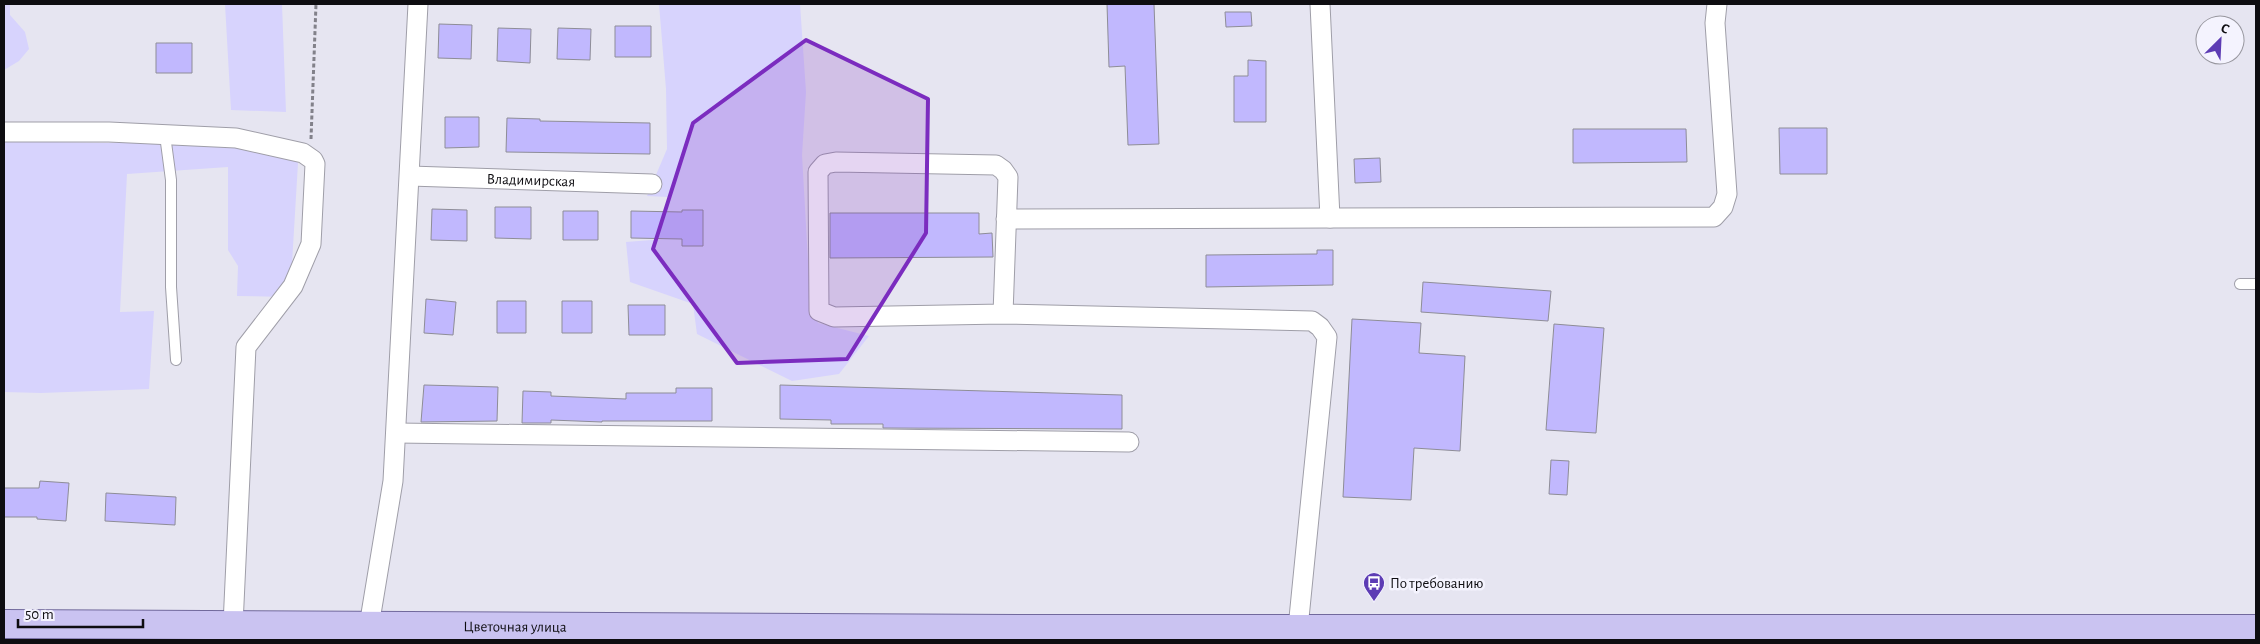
<svg xmlns="http://www.w3.org/2000/svg" width="2260" height="644" viewBox="0 0 2260 644" font-family="'Alegreya Sans',sans-serif">
	<style>
		.green { fill: #d7d3fd }
		.building { fill: #c1b8fe; stroke: #8e8d97 }
		.lines { fill: none; stroke-linecap: round; stroke-linejoin: round }
		.service-casing { stroke: #9f9ea8; stroke-width: 12 }
		.minor-casing { stroke: #9f9ea8; stroke-width: 21 }
		.primary-casing { stroke: #71699c; stroke-width: 30 }
		.path { stroke: #82818a; stroke-width: 3; stroke-dasharray: 4 2.5; stroke-linecap: butt }
		.service { stroke: #fff; stroke-width: 10 }
		.minor { stroke: #fff; stroke-width: 19 }
		.primary { stroke: #cac3f1; stroke-width: 28 }
		.marked { fill: #7b2cbf; fill-opacity: 0.2; stroke: #7b2cbf; stroke-width: 4; stroke-linejoin: round }
		.labels { text-anchor: middle; stroke-width: 5; stroke-linejoin: round; paint-order: stroke }
		.street-label { font-size: 15px; fill: #0e0d11; stroke: #f4f3fe }
		.poi-label { font-size: 15px; fill: #0e0d11; stroke: #f4f3fe; text-anchor: start }
	</style>
	<rect width="100%" height="100%" fill="#e6e5f1"/>
	<path class="green" d="M4,4H10V15L25,32L29,49L19,61L4,70Z
		M225,4H282L286,112L231,110Z
		M659,4H800L806,92L802,155L810,296L818,323L869,336L839,374L792,381L697,334L693,304L630,282L626,242L665,239L668,197L647,196L667,149L666,89Z
		M255,137L284,148L298,163L290,297L237,296L238,266L228,250V167L127,174L120,312L154,311L149,389L41,393L4,392V141L108,143Z"/>
	<path class="building" d="M1107,4H1154L1159,144L1128,145L1125,66L1109,67Z
		M1225,12H1251L1252,26L1226,27Z
		M439,24L472,25L471,59L438,58Z
		M615,26H651V57H615Z
		M498,28L531,29L530,63L497,61Z
		M558,28L591,29L590,60L557,59Z
		M156,43H192V73H156Z
		M1248,60L1266,61V122H1234V76H1248Z
		M445,117H479V147L445,148Z
		M507,118L540,119V121L650,123V154L506,152Z
		M1779,128H1827V174H1780Z
		M1573,129H1686L1687,162L1573,163Z
		M1380,158L1381,182L1355,183L1354,159Z
		M495,207H531V239L495,238Z
		M432,209L467,210V241L431,240Z
		M682,210H703V246H682V239L631,238V211L682,212Z
		M563,211H598V240H563Z
		M830,213H979V234L992,233L993,257L830,258Z
		M1317,250H1333V285L1206,287V255L1317,254Z
		M1423,282L1551,291L1548,321L1421,312Z
		M426,299L456,302L453,335L424,333Z
		M497,301H526V333H497Z
		M562,301H592V333H562Z
		M628,305H665V335H629Z
		M1352,319L1421,323L1419,353L1465,356L1460,451L1414,448L1411,500L1343,497Z
		M1554,324L1604,328L1596,433L1546,430Z
		M424,385L498,387L497,421L421,422Z
		M780,385L1122,395V429L883,428V424H831V420L780,419Z
		M676,388H712V421H602V422L551,420V423H522L523,391L551,392V396L626,399V393H676Z
		M1551,460L1569,461L1567,495L1549,494Z
		M40,481L69,483L66,521L37,519V517H4V488H39Z
		M106,493L176,497L175,525L105,521Z"/>
	<g class="lines">
		<g class="service-casing">
			<path id="service" d="M165,135L171,180V287L176,360
				M2240,284H2256"/>
		</g>
		<g class="minor-casing">
			<g id="minor">
				<path d="M1320,4L1330,218L1714,217L1723,207L1727,194L1715,23L1717,4"/>
				<path d="M4,132H109L236,138L303,153L313,160L315,164L311,244L293,286L246,347L233,625"/>
				<path id="s1" d="M410,176L652,184"/>
				<path d="M1006,219L1330,218"/>
				<path d="M1003,314L1008,177L1003,170L996,165L836,162L825,164L818,172L819,311L834,317L1003,314L1312,321L1320,327L1327,337L1298,628"/>
				<path d="M396,433L1129,442"/>
				<path d="M369,626L393,481L418,4"/>
			</g>
		</g>
		<g class="primary-casing">
			<g id="primary">
				<path id="s2" d="M4,624L1027,629H2256"/>
			</g>
		</g>
		<path class="path" d="M311,139L316,4"/>
		<use href="#service" class="service"/>
		<use href="#minor" class="minor"/>
		<use href="#primary" class="primary"/>
	</g>
	<path class="marked" d="M806,40L928,99L926,233L847,359L737,363L653,249L693,123Z"/>
	<defs>
		<g id="bus-pin" transform="scale(1.125)"><path d="M0 17L-7.5 6A9.5 9.5 0 1 1 7.5 6Z" fill="#5d3cb4" stroke="#f4f3fe"/><path d="M-5-6H5V4H4V6H2V4H-2V6H-4V4H-5ZM-3.5-4V0h7V-4ZM-3.5 1.2v1.5H-2V1.2ZM2 1.2v1.5H3.5V1.2Z" fill="#fff"/></g>
	</defs>
	<g fill-rule="evenodd">
		<use href="#bus-pin" x="1374" y="583"/>
	</g>
	<g class="labels">
		<g class="street-label">
			<text dy="5" stroke="none"><textPath href="#s1" startOffset="121">Владимирская</textPath></text>
			<text dy="5" stroke="none"><textPath href="#s2" startOffset="511">Цветочная улица</textPath></text>
		</g>
		<g class="poi-label">
			<text x="1390" y="588">По требованию</text>
		</g>
	</g>
	<rect width="2260" height="644" fill="none" stroke="#0e0d11" stroke-width="10"/>
	<g transform="translate(2220 40) rotate(24)"><circle r="24" fill="#f4f3fe" stroke="#98979f"/>
	<path d="M0-4L9 19L0 12L-9 19Z" fill="#5d3cb4"/>
	<text y="-8" font-size="14" font-weight="bold" text-anchor="middle" fill="#0e0d11">С</text>
	</g>
	<path d="M18 619v8h125v-8" fill="none" stroke="#0e0d11" stroke-width="2.5"/>
	<text x="25" y="619" font-size="15" fill="#0e0d11" stroke="#f4f3fe" stroke-width="4" paint-order="stroke">50 m</text>
</svg>
